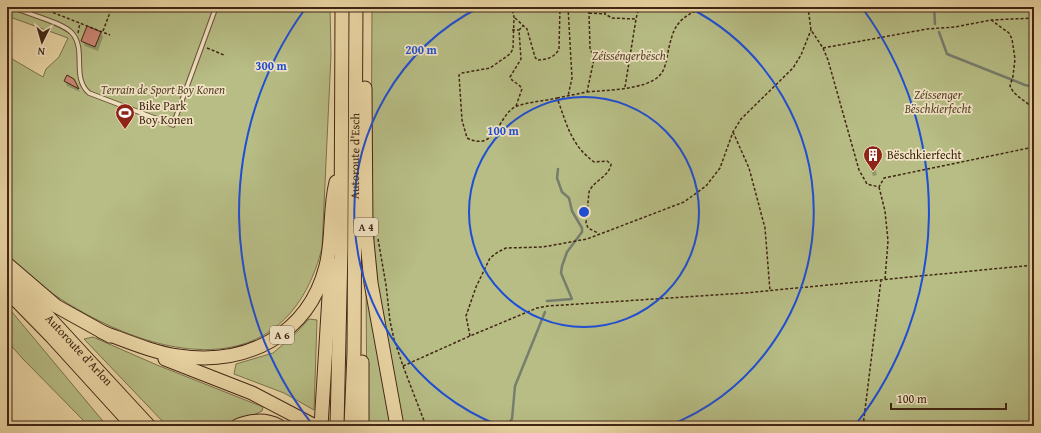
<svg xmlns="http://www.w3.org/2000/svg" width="1041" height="433" viewBox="0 0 1041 433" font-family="'Gentium Book Plus',serif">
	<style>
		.green { fill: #b7bd85; stroke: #7c724c }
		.shadow { fill: #0003 }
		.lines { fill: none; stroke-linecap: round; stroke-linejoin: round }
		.stream { stroke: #767e6d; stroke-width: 2.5 }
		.building { fill: #cd8775; stroke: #422614 }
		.service-casing { stroke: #6c5238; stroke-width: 5.5 }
		.motorway-casing { stroke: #422614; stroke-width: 15 }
		.path { stroke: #422614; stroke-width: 1.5; stroke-dasharray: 3 2; stroke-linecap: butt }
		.service { stroke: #f1e4c4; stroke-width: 3.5 }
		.motorway { stroke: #ead5a4; stroke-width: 13 }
		.ring { fill: none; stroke: #1d4ed8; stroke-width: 2 }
		.labels { text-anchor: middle; stroke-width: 3.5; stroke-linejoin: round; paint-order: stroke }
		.shield { fill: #f1e4c4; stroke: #765f49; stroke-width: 1 }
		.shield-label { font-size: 11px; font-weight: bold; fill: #422614 }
		.park-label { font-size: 12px; font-style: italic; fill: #59442b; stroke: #f1e4c4 }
		.poi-label { font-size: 12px; fill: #422614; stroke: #f1e4c4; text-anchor: start }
		.street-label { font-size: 12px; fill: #422614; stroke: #f1e4c4 }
		.centre { fill: #1d4ed8; stroke: #f1e4c4; stroke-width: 2 }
		.ring-label { font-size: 12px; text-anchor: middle; font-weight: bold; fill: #1d4ed8; stroke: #f1e4c4; stroke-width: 3.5; stroke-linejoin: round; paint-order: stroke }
	</style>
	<rect width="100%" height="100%" fill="#ead5a4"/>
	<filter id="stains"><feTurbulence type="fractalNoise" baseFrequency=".005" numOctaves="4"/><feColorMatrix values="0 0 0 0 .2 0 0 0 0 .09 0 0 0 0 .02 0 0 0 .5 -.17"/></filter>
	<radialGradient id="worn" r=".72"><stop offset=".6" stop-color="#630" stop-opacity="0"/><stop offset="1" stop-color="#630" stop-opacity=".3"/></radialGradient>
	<path class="green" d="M7,7H330L331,55L322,248C278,419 97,340 7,258V56L43,77L46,69L59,57L68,38L7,16Z
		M372,7H1034V426H367L366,279L375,233L371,213Z
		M7,306L107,426H85L83,420L23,359L7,341Z
		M309,319L317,320L314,410L284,393L234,374L236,364L273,353L292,337Z
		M93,337L157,365L263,407L262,411L231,426H167L84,339Z"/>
	<path class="shadow" d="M101,32L103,37L98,51L85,46L82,41Z
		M73,80L80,92L67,86L65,81Z
		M875,169L877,175L873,176L871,170Z"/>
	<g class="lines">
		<path class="stream" d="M934,7L935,24
			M939,32L947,54L1025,85L1034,87
			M547,301L572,299L561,273L562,266L567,252L582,232V228L572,211L569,198L562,192L557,178L558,169
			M506,426L512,419L515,386L545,312"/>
	</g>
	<path class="building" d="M87,26L101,32L95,47L81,41Z
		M67,75L74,79L79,89L64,81Z"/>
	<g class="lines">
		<g class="service-casing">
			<path id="service" d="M13,7C27,14 62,22 72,33C87,50 71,77 89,93L173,125L216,7"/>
		</g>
		<g class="motorway-casing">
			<g id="motorway">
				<path d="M365,88L366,231L371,283L397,426"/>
				<path d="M7,264L56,306L110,336"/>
				<path id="s1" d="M7,275L43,311L149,426"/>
				<path d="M7,291L52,337L133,426"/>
				<path d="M102,332C127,341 152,352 178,356C245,366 308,336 326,266C333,239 329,210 336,182"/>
				<path d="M165,359L252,393L315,426"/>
				<path d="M362,362V426"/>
				<path d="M237,426C250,420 266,419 279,426"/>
				<path d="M321,426L331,264"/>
				<path d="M337,426L341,249L342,7"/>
				<path id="s2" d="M351,426L354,352L356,7"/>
			</g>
		</g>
		<path class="path" d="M39,7L110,35
			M509,7L512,9L514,17L513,49L510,54L490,68L462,73L459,75L462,120L467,138C497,153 498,113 517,106C529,102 544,101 557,98C567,124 570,144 594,162L607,161L611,164C610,176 593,181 589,192L586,223L588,228L598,233
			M568,7L572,78L568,96
			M605,7V14L612,18L635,19
			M808,7L811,30L823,48L828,60L859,170L867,184L879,187L884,178L1034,147
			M589,13L605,14
			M515,18L527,29L535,57L537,60C547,60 555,57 559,49L560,7
			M991,20L1009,33L1012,39L1015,59L1013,76L1010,86C1014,96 1026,101 1034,109
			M512,30H519
			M103,31L112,7
			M78,33L80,23
			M207,48L224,55
			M823,48L927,29L955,27L991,20L1034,18
			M625,87L636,19L639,7
			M587,92C606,90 645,90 659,76C664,72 666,63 667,57C673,27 676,18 705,7
			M557,98L587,92L594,59L590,48L589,13L586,7
			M516,106L522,89C519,83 513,83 510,77L521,59L519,30L523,26
			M733,132L749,168L765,228L770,291
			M879,187L885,211L888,241L885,279
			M378,239L386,285L390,321L394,339L403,366L426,426
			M470,336L466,316L476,287L490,258L498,252L506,248L543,247L587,239L684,202L706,186L720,168L733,132L741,119L793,68L801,55L811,30
			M403,366L470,336L537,308L548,306L745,293L1034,265
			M863,426L881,280"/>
		<use href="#service" class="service"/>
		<use href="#motorway" class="motorway"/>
	</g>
	<g class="ring">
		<circle cx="584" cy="212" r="115"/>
		<path d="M500 426A230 230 0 0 1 480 7M688 7A230 230 0 0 1 668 426"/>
		<path d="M312 424A345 345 0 0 1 305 9M863 9A345 345 0 0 1 856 424"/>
	</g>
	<defs>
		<g id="stadium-pin" transform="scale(1)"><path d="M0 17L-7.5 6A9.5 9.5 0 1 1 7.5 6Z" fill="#8f2418" stroke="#f1e4c4"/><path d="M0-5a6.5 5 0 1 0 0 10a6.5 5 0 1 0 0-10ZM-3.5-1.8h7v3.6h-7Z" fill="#fff"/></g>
		<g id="building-pin" transform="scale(1)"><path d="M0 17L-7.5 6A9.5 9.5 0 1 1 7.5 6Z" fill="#8f2418" stroke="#f1e4c4"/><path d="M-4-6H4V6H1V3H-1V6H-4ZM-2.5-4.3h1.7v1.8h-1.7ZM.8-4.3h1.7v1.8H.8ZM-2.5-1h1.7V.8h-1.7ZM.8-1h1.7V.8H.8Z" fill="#fff"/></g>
	</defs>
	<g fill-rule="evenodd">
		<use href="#stadium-pin" x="125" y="113"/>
		<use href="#building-pin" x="873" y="155"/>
	</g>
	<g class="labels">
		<g class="shield">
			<rect x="354" y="218" width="24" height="18" rx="3"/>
			<rect x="270" y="326" width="24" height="18" rx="3"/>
		</g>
		<g class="shield-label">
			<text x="366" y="231">A 4</text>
			<text x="282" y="339">A 6</text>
		</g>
		<g class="park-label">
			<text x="629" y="60">Zéisséngerbësch</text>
			<text x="163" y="94">Terrain de Sport Boy Konen</text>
			<text x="938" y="99">Zéissenger<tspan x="938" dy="14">Bëschkierfecht</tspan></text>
		</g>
		<g class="poi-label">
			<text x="139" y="110">Bike Park<tspan x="139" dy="14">Boy Konen</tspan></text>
			<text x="887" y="159">Bëschkierfecht</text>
		</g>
		<g class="street-label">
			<text dy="4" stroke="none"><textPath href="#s2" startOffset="270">Autoroute d'Esch</textPath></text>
			<text dy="4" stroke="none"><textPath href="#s1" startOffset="104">Autoroute d'Arlon</textPath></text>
		</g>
	</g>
	<circle cx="584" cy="212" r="6" class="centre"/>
	<g class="ring-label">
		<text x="421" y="54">200 m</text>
		<text x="271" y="70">300 m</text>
		<text x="503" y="135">100 m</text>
	</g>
	<rect width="1041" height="433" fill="none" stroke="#ead5a4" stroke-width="24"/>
	<rect x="8" y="8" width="1025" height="417" fill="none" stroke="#422614" stroke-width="2"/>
	<rect x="12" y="12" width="1017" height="409" fill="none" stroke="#422614"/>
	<g transform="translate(42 42) rotate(185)" stroke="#f1e4c4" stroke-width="3" paint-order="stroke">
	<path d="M0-3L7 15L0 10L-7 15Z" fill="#422614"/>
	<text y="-6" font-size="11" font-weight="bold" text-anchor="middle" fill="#422614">N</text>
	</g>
	<path d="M891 403v6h115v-6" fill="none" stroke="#422614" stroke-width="2"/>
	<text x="897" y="403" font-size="12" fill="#422614" stroke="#f1e4c4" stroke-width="3" paint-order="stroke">100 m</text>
	<rect width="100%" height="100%" filter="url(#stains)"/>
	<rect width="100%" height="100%" fill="url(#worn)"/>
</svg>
